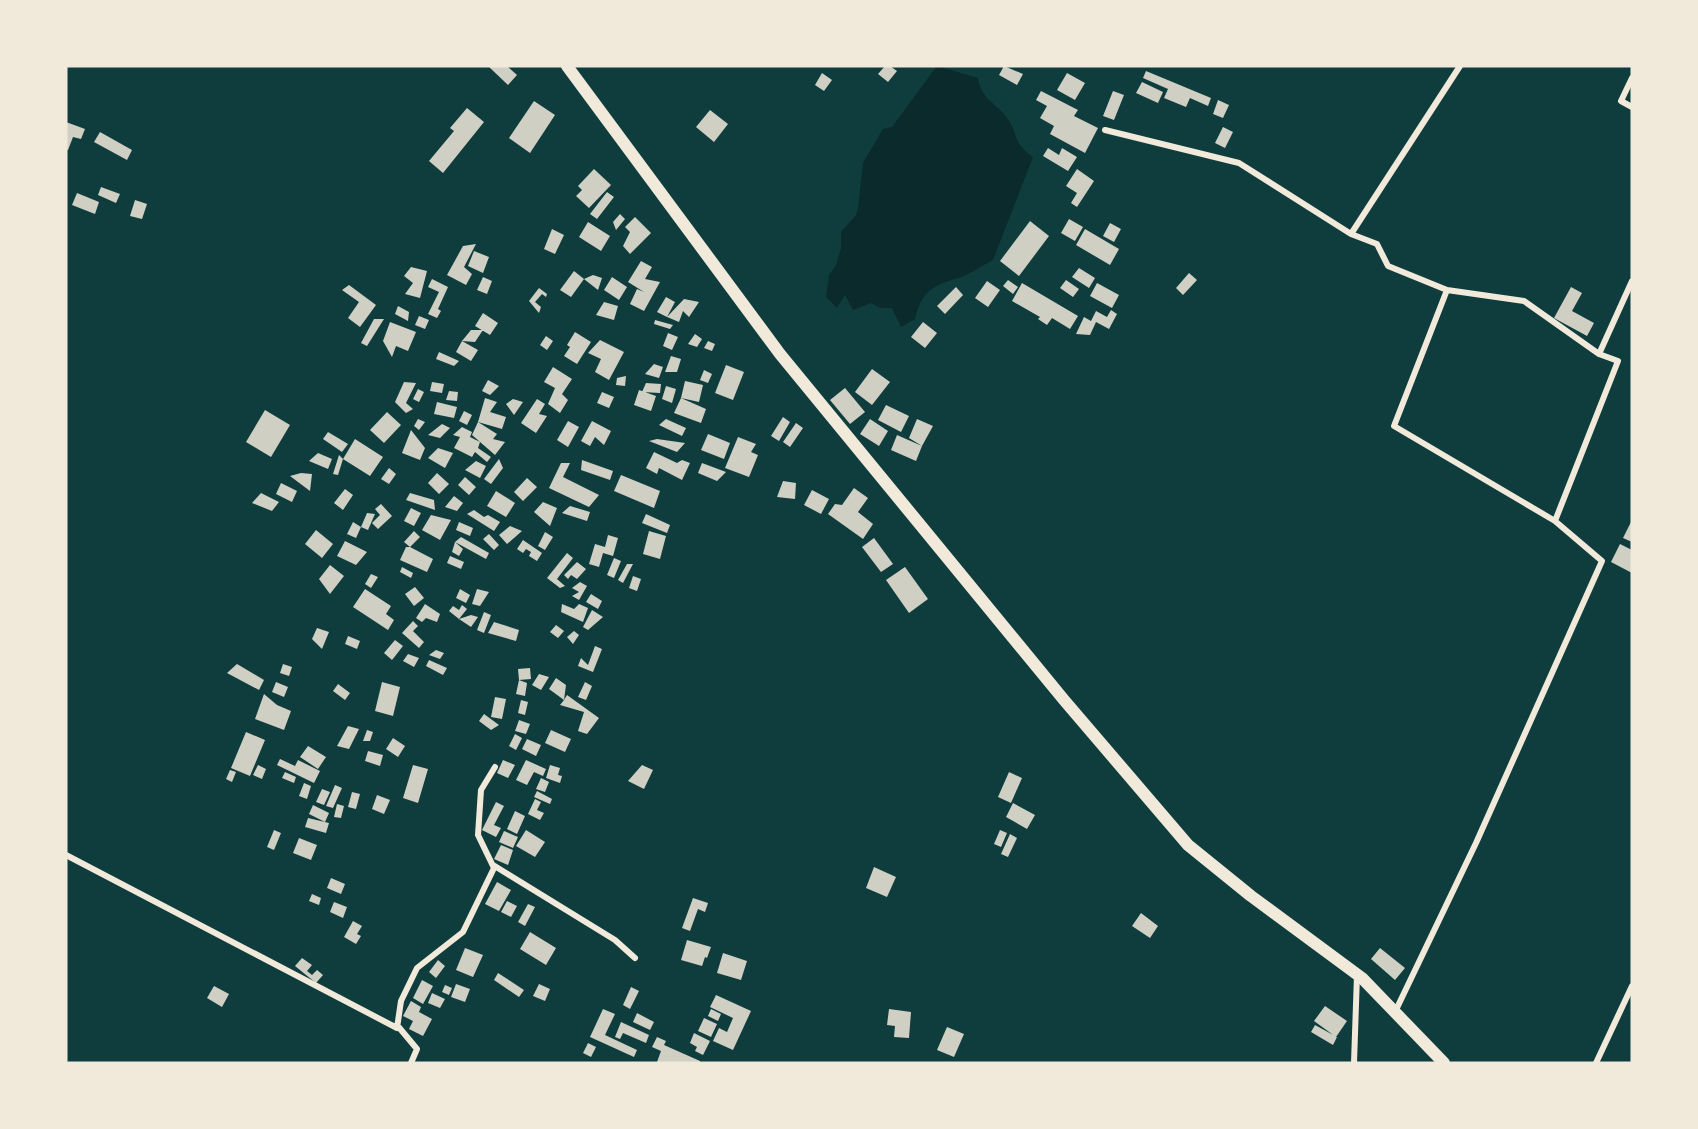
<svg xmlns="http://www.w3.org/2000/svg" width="1698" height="1129" viewBox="0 0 1698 1129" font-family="Lato,sans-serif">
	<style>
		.water { fill: #0a2a2b }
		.building { fill: #cfcfc3 }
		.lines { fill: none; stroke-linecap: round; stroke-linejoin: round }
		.minor { stroke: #f1e9da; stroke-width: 6 }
		.primary { stroke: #f1e9da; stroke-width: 12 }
	</style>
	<rect width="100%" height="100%" fill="#0f3d3e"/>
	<path class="water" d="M937,66L978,78C981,100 997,103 1008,119C1019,136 1012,142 1033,157L993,260C981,266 968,276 955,279C931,286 921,293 915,319L901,327L892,308H880L871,303L853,310L845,295L837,308L826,297L829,275L836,265L841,248V232L856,215L858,208L863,163L883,129L892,127Z"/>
	<path class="building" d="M488,66H507L517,75L508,85Z
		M885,66H890L897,71L888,82L878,74Z
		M1004,66L1023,74L1017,85L999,75Z
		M1146,71L1211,98L1208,106L1190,98L1186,107L1164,98L1168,89L1143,78Z
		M822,73L832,80L824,91L815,85Z
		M1067,73L1085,83L1075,100L1057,90Z
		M1142,82L1163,92L1158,103L1136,93Z
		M1041,91L1078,110L1074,116L1098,128L1085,153L1050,134L1054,126L1040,118L1047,106L1036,100Z
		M1113,91L1124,95L1114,120L1103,116Z
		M1218,100L1229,105L1223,118L1213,114Z
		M534,101L555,115L530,153L509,138Z
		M467,108L484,122L443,173L429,161L454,131L450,128Z
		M710,110L728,124L714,142L696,127Z
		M66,122L85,129L81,139L73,137L68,150H66Z
		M1223,127L1233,132L1225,148L1215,143Z
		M100,132L132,150L127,160L94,142Z
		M1048,148L1059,155L1062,148L1077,157L1068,171L1043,156Z
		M594,169L611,185L589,208L576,196L582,190L578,186Z
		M1077,169L1094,181L1077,207L1071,203L1077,193L1066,186Z
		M101,187L120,194L116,203L98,195Z
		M607,192L614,197L597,219L590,214Z
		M77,193L99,202L95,214L72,205Z
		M135,200L147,204L142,219L130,216Z
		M620,214L625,219L616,230L613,222Z
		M635,217L651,233L630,254L623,246L630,232L625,227Z
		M1069,219L1083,227L1075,241L1061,233Z
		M1030,221L1049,236L1019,276L1000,261Z
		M588,222L610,236L601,251L579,237Z
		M1110,223L1121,229L1114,242L1103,236Z
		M552,229L564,235L555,254L544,249Z
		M1085,229L1119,249L1110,265L1076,245Z
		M476,244L464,267L472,274L466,285L447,275L463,246Z
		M474,251L489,257L483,273L468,266Z
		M641,261L652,267L645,279L660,282L644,311L630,304L637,289L644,292L628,282Z
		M411,267L427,271L420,298L405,294L413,283L404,276Z
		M1079,268L1095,278L1089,288L1072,277Z
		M574,271L584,279L571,297L560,290Z
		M1189,273L1197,280L1183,295L1176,288Z
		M593,275L602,278L598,290L584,279Z
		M483,277L492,281L487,294L477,290Z
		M612,277L627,287L619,300L604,290Z
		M432,279L448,287L438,309L441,311L437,318L428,314L439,292L428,287Z
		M1008,280L1018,287L1013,294L1003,286Z
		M1066,280L1079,289L1073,297L1060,288Z
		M987,281L1000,290L988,307L975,298Z
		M1022,283L1078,316L1070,329L1052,318L1047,325L1038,319L1040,317L1012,301Z
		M1097,283L1119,295L1112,308L1090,296Z
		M349,285L376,305L360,327L348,318L359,302L342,290Z
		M956,287L963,295L945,314L937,306Z
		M1571,287L1582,293L1572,311L1594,323L1587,336L1554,318Z
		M539,288L547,294L546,297L542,294L535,302L541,307L539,313L529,301Z
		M666,297L675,302L667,317L657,312Z
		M684,299L699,302L689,317L683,311L679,322L667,317Z
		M604,302L618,306L614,320L596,315Z
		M398,306L409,312L408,321L395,314Z
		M1111,310L1117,314L1109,329L1096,322L1090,335L1076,334L1084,317L1091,321L1096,311L1107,317Z
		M483,313L498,323L490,335L475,326Z
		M419,316L429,320L425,329L415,325Z
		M374,319H384L367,346L361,343Z
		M655,320L673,325L670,329L654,324Z
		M390,322L416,332L408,351L396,346L392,357L383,341Z
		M923,322L937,333L925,348L911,337Z
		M471,330H483L475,342L462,341L478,350L471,361L456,352L462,341Z
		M575,332L591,342L577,364L564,356L570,347L567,345Z
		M668,333L678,337L672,350L663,346Z
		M695,334L702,339L697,347L688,344Z
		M546,336L553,341L547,350L540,345Z
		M600,340L624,352L609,380L595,372L601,359L588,353Z
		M708,341L715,344L712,351L704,348Z
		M439,352L459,361L454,366L436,359Z
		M671,356L681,359L677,372H665Z
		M654,364L663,367L659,378L645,374Z
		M726,365L744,372L733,400L715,393Z
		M553,367L572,379L562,394L568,400L560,413L548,404L555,388L544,382Z
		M872,369L890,382L872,405L855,392Z
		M704,370L712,374L708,383L700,380Z
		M626,376L625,386L616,385L617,378Z
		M488,380L499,386L490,395L482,391Z
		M685,381L703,385L699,402L681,398Z
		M404,382L416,383L406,403L413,409L406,413L395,402Z
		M432,382L444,384L442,393L430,391Z
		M646,383L661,384L660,393L642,392Z
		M666,386L676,389L672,403L662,399Z
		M845,388L865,412L850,424L830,400Z
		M418,389L424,392L419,402L413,399Z
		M639,390L656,396L651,411L634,405Z
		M449,391L458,392L457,401L446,400Z
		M602,392L614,397L609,408L597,403Z
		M485,398L497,402L490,412L506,417L502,429L478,422Z
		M681,398L706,409L701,423L674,413Z
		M513,399L523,402L514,415L506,404Z
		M537,399L545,404L539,414L547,416L536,433L521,423Z
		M437,402L457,407L454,418L434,414Z
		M886,405L909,416L901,432L878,420Z
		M265,410L290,425L271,457L246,442Z
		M464,411L472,415L467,425L459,421Z
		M387,412L401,425L384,443L370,430Z
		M783,417L790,422L779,441L771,436Z
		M418,419L425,422L419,430L414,426Z
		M666,419L686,428L682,436L659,425Z
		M870,419L888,431L879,446L860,434Z
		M917,419L933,426L922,446L909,438Z
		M568,421L579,427L568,447L557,440Z
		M592,421L611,431L604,445L595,437L590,446L581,441Z
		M478,422L497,434L493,439L505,442L495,455L472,435Z
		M796,423L803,428L790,447L783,442Z
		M442,424L450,428L440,438L428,435Z
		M462,427L472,432L470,437L480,442L478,448L491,457L487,462L475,452L472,457L454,448L460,437L453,435Z
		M411,430L425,448L420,460L402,453Z
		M328,432L348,444L342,452L323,439Z
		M708,434L730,443L724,459L701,450Z
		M897,435L922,446L916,461L891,450Z
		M738,437L756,444L751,452L758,455L749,477L725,468Z
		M355,439L383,457L370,476L343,459Z
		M657,439L685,443L677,452L649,441Z
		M438,448L453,453L445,468L428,458Z
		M654,452L677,463L682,460L690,463L682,480L659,468L657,474L646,468Z
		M318,453L332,459L328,469L309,461Z
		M339,455L343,459L338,475L333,474Z
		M499,459L503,468L491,484L484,479Z
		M582,460L613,471L610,480L581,470Z
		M476,461L486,466L480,478L465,470Z
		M561,463H570L563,477L599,495L589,507L549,488Z
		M702,463L726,472L717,481L698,473Z
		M389,468L396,474L389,484L381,479Z
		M301,473L312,474L310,491L290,476Z
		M437,473L449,484L439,494L428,483Z
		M621,475L660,491L654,508L614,491Z
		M465,477L476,487L469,495L458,485Z
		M527,478L537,487L523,501L514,492Z
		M783,481L796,483L795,499L777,497Z
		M281,483L297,491L292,502L276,494Z
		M854,488L868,498L858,512L873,524L863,539L828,514L835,504L842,505Z
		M345,489L353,495L343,510L334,503Z
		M812,490L829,499L821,514L804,505Z
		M496,491L515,503L506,517L487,506Z
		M261,493L279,502L272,511L252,503Z
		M410,493L434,500L435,510L406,500Z
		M454,496L463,503L457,511L445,507Z
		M543,502L557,508L550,526L534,512Z
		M381,504L392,516L378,529L372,523L380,515L375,509Z
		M570,506L590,512L587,521L562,513Z
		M411,508L421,513L414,526L404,521Z
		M474,510L484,517L488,515L500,522L494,531L467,514Z
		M367,513L375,514L368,530L361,527L356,538L347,534L353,522L361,527Z
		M646,514L670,525L667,533L642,523Z
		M431,515L451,520L440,540L422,530Z
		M1632,520V542L1623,538Z
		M459,522L473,528L470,536L456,530Z
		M510,526L522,531L507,544L499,535Z
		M316,530L333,544L322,558L305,544Z
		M414,531L420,537L410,547L433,559L427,572L400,560L406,547H410L404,542Z
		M649,531L666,536L660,559L643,554Z
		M545,532L553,537L545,550L538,546Z
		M489,534L499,545L494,550L483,539Z
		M608,535L618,538L613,556L603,553L599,567L589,564L595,544L605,547Z
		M461,537L489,553L486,559L455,542Z
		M874,538L893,564L881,572L862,547Z
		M523,540L542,553L537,561L529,556L531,552L526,549L523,553L517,549Z
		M345,541L367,552L356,565L337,556Z
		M455,542L463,549L459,556L452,552Z
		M1620,544L1632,550V573L1611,562Z
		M567,553L573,558L557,579L565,586L560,588L547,578Z
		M450,556L464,562L461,569L447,563Z
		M614,558L621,561L614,578L607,575Z
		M577,562L586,569L577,579L571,575L568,579L564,575Z
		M627,564H633L623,583L618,580Z
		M330,565L344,576L330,594L319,579Z
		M402,567L413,573L411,578L400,572Z
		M905,567L928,599L909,613L886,580Z
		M371,574L378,577L371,588L365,584Z
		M633,576L641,579L637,591L629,588Z
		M580,582L587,586L579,600L572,596L579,592L572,588Z
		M415,587L424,598L414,606L405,594Z
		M365,589L391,606L386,614L394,620L388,630L353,607Z
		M460,589L470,595L466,603L456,598Z
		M477,589L489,592L480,606L472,604Z
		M591,594L602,601L598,609L586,602Z
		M425,604L440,614L437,622L426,618L422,622L416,618Z
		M562,604L574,609L579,604L588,608L583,622L561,612Z
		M462,605L467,609L459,619L471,615L478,617L471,627L459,619L449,611L453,606L459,610Z
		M592,610L603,617L588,630L583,627Z
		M484,612L491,615L484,633L477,630Z
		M413,621L418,626L413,631L424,642L419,648L402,633Z
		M494,622L519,630L516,641L488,633Z
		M556,625L564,631L558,638L550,632Z
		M317,628L329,632L322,649L312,639Z
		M574,631L579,635L573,644L567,637Z
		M348,636L360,641L357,649L345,644Z
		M395,640L403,646L392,660L384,653Z
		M595,646L602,649L593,672L578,666L581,658L588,665Z
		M436,650L444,653L440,659L429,655Z
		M408,654L419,658L414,667L403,661Z
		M429,660L447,668L443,675L426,666Z
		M237,664L264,680L259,690L227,673Z
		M283,664L292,667L289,676L280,673Z
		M530,668L531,679L519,680L527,683L525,696L516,694L519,680L518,669Z
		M539,674L549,677L541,690L532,685Z
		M556,678L566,685L564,700L567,695L599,718L587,734L578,731L584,712L560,705L564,700L549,689Z
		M276,682L288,687L284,697L272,692Z
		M382,682L400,687L393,716L375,711Z
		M585,682L592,686L586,700L578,697Z
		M338,684L350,693L345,700L333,691Z
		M264,694L277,705L291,711L284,730L255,719Z
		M495,697L506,699L502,719L491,717Z
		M521,700L528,702L525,715L518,713Z
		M484,714L499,725L491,730L479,721Z
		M519,720L530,724L526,734L515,731Z
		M348,726L359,729L349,749L337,746Z
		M367,730L373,732L370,741H363Z
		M551,730L571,739L565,752L545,743Z
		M246,732L265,740L250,776L231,768Z
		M515,734L522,738L516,750L509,746Z
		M393,738L405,746L398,757L386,749Z
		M527,739L541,745L536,756L522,749Z
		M308,746L326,757L318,769L300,757Z
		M368,751L383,755L380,766L365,761Z
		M280,759L295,766L298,760L320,771L314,783L277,765Z
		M503,760L515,765L508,778L497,773Z
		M526,760L546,769L543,776L534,772L527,785L516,780Z
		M258,765L266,769L262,779L253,775Z
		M413,765L428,769L418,803L403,798Z
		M550,765L560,768L558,775L562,776L560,783L546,778Z
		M642,765L653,770L644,789L628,781Z
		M230,770L236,772L232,782L226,779Z
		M285,772L296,777L294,783L282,778Z
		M1009,772L1022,778L1011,803L998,797Z
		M541,778L549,782L545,792L536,789Z
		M304,783L311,786L307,799L299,796Z
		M335,785L342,788L333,808L326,806Z
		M322,789L330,792L324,805L316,802Z
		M537,791L552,799L550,804L534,797Z
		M352,792L360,794L356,809L348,807Z
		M377,795L390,800L384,814L372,809Z
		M535,799L541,802L537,810L544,813L540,820L528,814Z
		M496,802L504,806L494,825L501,828L496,837L482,830Z
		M1013,803L1035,815L1027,829L1006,817Z
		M337,804L344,806L341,818L334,817Z
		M313,805L329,813L325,822L309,814Z
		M515,811L525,816L517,834L507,829Z
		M308,818L329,823L326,833L305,827Z
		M274,830L281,833L274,850L267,847Z
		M526,830L545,842L535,857L516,846Z
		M1000,830L1007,833L1001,847L994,844Z
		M504,831L518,837L513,848L499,842Z
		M1010,834L1017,838L1008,857L1001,854Z
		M299,838L317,845L311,860L293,853Z
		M501,845L513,850L508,865L494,859Z
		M874,867L896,877L887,897L866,888Z
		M331,878L345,884L341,894L327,888Z
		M497,882L511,890L499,911L485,904Z
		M312,894L321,898L319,905L309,901Z
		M693,898L708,903L705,912L698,909L690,931L682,928Z
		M507,901L517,906L511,917L501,912Z
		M334,902L347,907L343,918L330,912Z
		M528,904L535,907L525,926L518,922Z
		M1141,913L1158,926L1150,938L1132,926Z
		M353,921L362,926L357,934L361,936L356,944L344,937Z
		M530,932L556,948L546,965L520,949Z
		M687,940L711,947L707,958L705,957L702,966L681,960Z
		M465,948L483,955L473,977L456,970Z
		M1380,948L1405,968L1395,980L1371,959Z
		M723,953L747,961L741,980L717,973Z
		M302,958L312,965L307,971L312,975L317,970L323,975L316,983L295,966Z
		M438,960L445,966L436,978L429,972Z
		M498,973L524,990L519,997L494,980Z
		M422,980L433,986L423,1004L413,998Z
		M456,984L470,989L465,1002L451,997Z
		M539,984L550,989L545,1001L533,996Z
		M445,985L452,988L449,995L442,992Z
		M214,986L229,994L222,1007L207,998Z
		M631,987L639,991L630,1009L623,1005Z
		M432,993L445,999L440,1008L428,1003Z
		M716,995L751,1011L733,1050L713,1041L719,1028L727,1032L733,1018L710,1007Z
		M411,1001L421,1007L419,1012L432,1019L423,1036L409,1029L413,1021L403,1016Z
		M1325,1006L1347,1021L1336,1037L1314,1021Z
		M603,1009L615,1014L605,1035L637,1050L634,1057L590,1037Z
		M711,1009L721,1014L718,1021L708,1016Z
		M889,1009L911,1012L909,1038L894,1037L895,1026L887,1025Z
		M637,1013L654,1022L650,1030L633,1022Z
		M704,1018L717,1024L711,1037L698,1031Z
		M621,1022L649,1035L646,1043L623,1033L620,1039L615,1037Z
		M1315,1025L1337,1037L1333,1045L1311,1032Z
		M947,1027L964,1034L954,1057L937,1050Z
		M694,1033L710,1041L703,1055L695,1051L697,1047L690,1043Z
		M657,1037L666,1041L664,1045L700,1061V1063L657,1062L661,1051L652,1047Z
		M588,1043L596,1047L591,1057L583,1053Z"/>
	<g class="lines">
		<path class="minor" d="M1632,78L1621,101L1632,107
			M1105,130L1239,163L1351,234L1460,66
			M1351,234L1377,244L1388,266L1447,290L1524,301L1599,354
			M1447,290L1394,426L1555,521
			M66,855L397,1028L401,1001L417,968L463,932L494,868L478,835L481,790L495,767
			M493,865L615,940L635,958
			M1395,1012L1476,843L1602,561L1555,521L1618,361L1599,354L1632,281
			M397,1025L417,1049L411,1063
			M1354,1063L1357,975
			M1596,1063L1632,986"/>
		<path class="primary" d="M567,66L780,354L1064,700L1188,845L1251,896L1362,978L1444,1063"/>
	</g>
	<rect width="1698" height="1129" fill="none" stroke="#f1e9da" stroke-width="135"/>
</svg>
